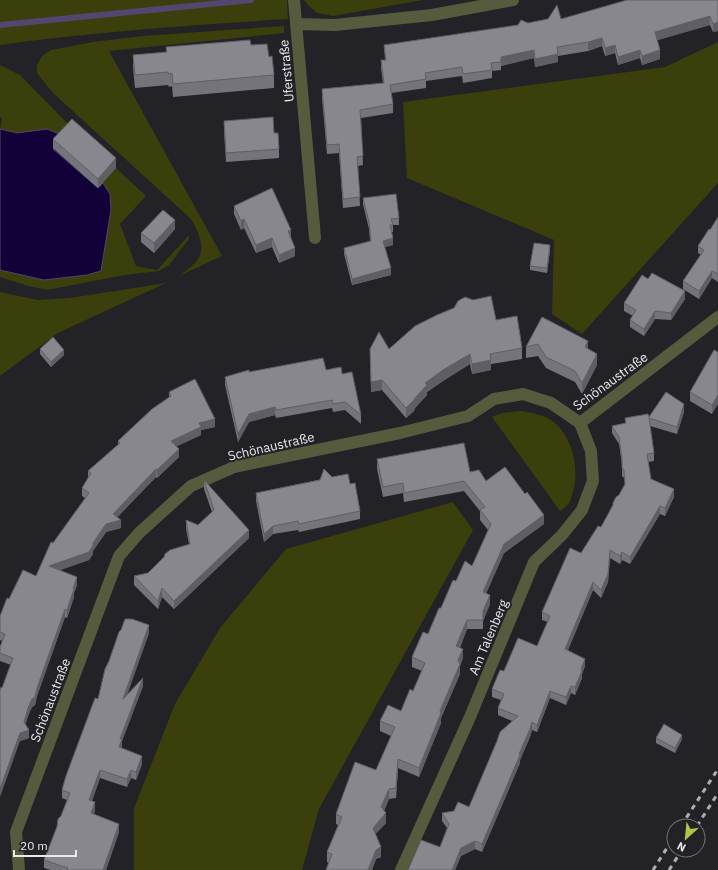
<svg xmlns="http://www.w3.org/2000/svg" width="718" height="870" viewBox="0 0 718 870" font-family="'IBM Plex Sans',sans-serif">
	<style>
		.green { fill: #3a3f0b }
		.water { fill: #120039; stroke: #53466f }
		.lines { fill: none; stroke-linecap: round; stroke-linejoin: round }
		.stream { stroke: #53466f; stroke-width: 6 }
		.minor { stroke: #575b3d; stroke-width: 12 }
		.rail { stroke: #aeaeb2; stroke-width: 3; stroke-dasharray: 5 5; stroke-linecap: butt }
		.wall { fill: #75747a }
		.shaded-wall { fill: #5f5e63 }
		.building { fill: #88878e; stroke: #5f5e63 }
		.labels { text-anchor: middle; stroke-width: 4; stroke-linejoin: round; paint-order: stroke }
		.street-label { font-size: 13px; fill: #eaeaed; stroke: #222227 }
	</style>
	<rect width="100%" height="100%" fill="#222227"/>
	<path class="green" d="M0,0H287L288,19C192,25 96,32 0,45Z
		M304,0H423L333,16L317,13L308,5Z
		M284,26V33L109,51L222,256L179,276C184,272 191,267 196,262C207,249 198,231 191,219L53,93L37,73V65L42,56L51,50L93,42L142,36Z
		M718,42V183L582,334L552,314L554,240L407,178L403,102L665,67Z
		M0,65L20,75L72,128L53,148L47,129L17,133L0,129L2,118L0,117Z
		M116,168L146,196L120,224L136,266L157,270L189,235V239L169,265L159,271L125,275L47,290L28,286L0,277V270L44,280L110,194L103,183Z
		M166,283L58,333L0,376V292L38,300L70,298Z
		M521,411C532,413 546,415 555,423C574,440 580,472 572,495C571,497 571,501 569,503C567,506 563,509 560,511L492,417L502,413Z
		M453,502L473,530L319,809L302,870H134V808L175,704L220,628L286,549Z"/>
	<path class="water" d="M0,129L17,133L47,129L59,134L53,149L98,188L103,183L110,194L111,210L101,271L87,275L44,280L0,270Z"/>
	<g class="lines">
		<path class="stream" d="M0,25L251,0"/>
		<path class="minor" d="M294,0L315,238
			M296,24L335,25L432,15L513,0
			M580,423L718,317
			M19,870L16,832L119,556L139,533L191,486L234,467L400,433L468,416L494,399L523,394L551,403L580,423
			M401,870L470,717L534,562L562,535L582,510L593,481L591,451L580,423"/>
		<path class="rail" d="M681,826L718,769
			M697,826L718,793
			M653,870L674,837
			M669,870L682,850"/>
	</g>
	<path class="wall" d="M718,0V31L713,32L710,25L657,40L660,59L642,65L640,58L618,65L615,53L605,56L602,46L588,51L558,56V62L535,67L534,58L501,66V70L492,71V78L463,83L462,76L426,81V88L391,93L393,104V113L361,118L363,165L358,166L360,206L343,208L339,153L327,154L322,98V89L383,83L381,69V60H385L384,45L561,19Z
		M251,45L269,57L274,75V88L173,97L172,86L169,87L168,85L135,88L133,68V55L166,52V47Z
		M224,121L279,149V158L226,162L224,131Z
		M53,139L116,168L98,188L53,148Z
		M363,198L399,218V225H393V232H391L393,245L385,247L391,275L352,285L344,254V248L370,241L369,229L363,204Z
		M234,206L291,238L295,256L279,263L272,247L256,253L244,228L241,230L234,214Z
		M718,217V282L712,278L699,299L683,289V281L701,255L698,253V246L710,230Z
		M175,229L154,253L141,242V233Z
		M550,250L547,273L530,270V266Z
		M648,279L685,299L671,320L655,319L644,336L630,327V320L633,316L624,311V303Z
		M542,317L588,349L597,365L582,394L575,382L546,368L538,356L526,358V347Z
		M496,320L522,348V359L491,364V370L472,374L470,364L443,381L427,392V395L415,408L414,411L406,418L382,390L371,392L370,349H389Z
		M40,349L64,355L51,367L40,354Z
		M718,352L712,414L690,401V392Z
		M326,370L342,374L361,415V424L345,410L333,412L332,408L276,418L275,415L249,422L238,442L225,385V377L249,372Z
		M169,392L215,427L201,430V435L177,446L179,457L157,478L156,477L117,517L121,528L106,532L93,551V554L89,560L60,570L77,585L74,593V597L67,618L65,617L37,696L35,705L32,707L28,716L25,725L29,738L20,741L2,688L11,665L0,661V647L2,641L0,640V616L9,599L36,576L53,543L85,498L82,496V488L88,478V471L118,445V441L169,398Z
		M684,412L677,434L650,426L654,453V461L648,462L651,479L674,497L665,516L660,514L630,564L622,560L620,564L610,558L608,582L601,598L593,590L568,650L585,666L582,674V678L575,695L571,693L566,705L550,698L537,732L532,730L530,737L520,760V763L482,852L475,849L461,856L455,870H408L440,847L447,828L442,821V813L454,811L469,807L512,721L498,715V708L501,700L492,697V689L504,671L537,646L548,622L542,620V612L581,553L601,527L619,495L625,485L624,478L622,476V465L619,444L612,433V426L625,423V418L649,417Z
		M377,459L470,472L486,481L544,524L504,553L486,593L490,604L483,621V629H467L460,648L463,658L460,666V674L441,718V723L419,777L398,768L396,798L389,799L384,811L386,823L375,834L381,857L376,859L372,870H326L329,863L327,862V852L338,825L336,824V814L376,770L391,736L380,731V721L401,711L413,691L422,671L412,667V657L428,634L441,608L456,581L472,566L488,530L480,520V511L464,491L404,502L403,493L383,497L377,469Z
		M332,477L350,484L360,511V519L299,532L298,530L273,534L264,542L256,501V493Z
		M204,480L249,538L174,609L162,597L158,609L134,585V576L148,573L189,544L186,529V520L198,525L212,512L204,489Z
		M149,633L127,694L143,686L122,741V748L142,764L136,780L131,778L127,787L100,778L92,801L95,810L94,814L119,832L106,870H51L44,868V860L67,800L62,798V790L98,699Z
		M656,738L682,739L675,753L656,743Z"/>
	<path class="shaded-wall" d="M710,16V25L655,41V32Z
		M718,22V31L713,32V24Z
		M602,38V46L588,51V42Z
		M615,45V53L605,56V48Z
		M534,50V58L501,66V57Z
		M640,50V58L618,65V57Z
		M660,50V59L642,65V56Z
		M558,54V62L535,67V59Z
		M116,158V168L98,188V179Z
		M244,219V228L241,230V221Z
		M175,220V229L154,253V243Z
		M291,230V238L288,240V231Z
		M272,238V247L256,253V245Z
		M393,238V245L383,247V241Z
		M550,245V250L547,273V268Z
		M295,248V256L279,263V255Z
		M391,268V275L352,285V279Z
		M712,271V278L699,299V291Z
		M685,291V299L671,320V313Z
		M655,311V319L644,336V329Z
		M588,341V353L585,347Z
		M64,350V355L51,367V362Z
		M470,354V364L443,381L427,392V395L415,408L414,411L406,418V408L415,398L425,383L443,370Z
		M597,354V365L582,394V383Z
		M491,360V370L472,374V364Z
		M382,380V390L371,392V382Z
		M718,395V404L712,414V405Z
		M684,404V412L677,434V427Z
		M275,407V415L249,422L238,442V434L249,414Z
		M215,419V427L201,430V435L171,449V441L199,423Z
		M179,449V457L157,478V470Z
		M156,469V477L113,522V514Z
		M674,489V497L665,516V508Z
		M660,506V514L630,564V557Z
		M544,515V524L504,553L483,601V592L504,544Z
		M121,520V528L106,532L93,551V543L106,524Z
		M273,526V534L264,542V534Z
		M249,530V538L174,609V601Z
		M93,546V554L89,560L49,574V566Z
		M610,550V558L608,582L601,598V590Z
		M622,552V560L620,564V556Z
		M77,577V585L74,593V597L67,618V610Z
		M593,582V590L565,657V649Z
		M162,588V597L158,609V601Z
		M490,595V604L483,621V611Z
		M65,609V617L37,696L35,705L32,707L28,716L24,730V722L28,708L37,688Z
		M467,620V629L456,656V646Z
		M149,625V633L123,707V699Z
		M463,649V658L460,666V674L441,718V723L419,777V768L440,711L458,660Z
		M585,659V666L582,674V678L575,695V687Z
		M143,678V686L122,741V747L119,756L120,739Z
		M571,686V693L566,705V697Z
		M550,691V698L537,732V725Z
		M532,722V730L530,737L520,760V763L482,852V844L519,754Z
		M29,730V738L20,741L0,797V789L20,733Z
		M682,735V739L675,753V748Z
		M142,756V764L136,780V772Z
		M398,759V768L396,798V788Z
		M100,770V778L89,808V800Z
		M131,770V778L127,787V779Z
		M389,789V799L381,817V807Z
		M95,802V810L91,821V813Z
		M386,813V823L373,837V828Z
		M119,824V832L106,870H103Z
		M475,841V849L461,856L455,870H452L461,848Z
		M381,847V857L376,859L372,870H368L376,850Z"/>
	<path class="building" d="M627,0H718V22L713,24L710,16L655,32L660,50L642,56L640,50L618,57L615,45L605,48L602,38L588,42L557,47L558,54L535,59L534,50L501,57V62L491,63L492,70L463,74L462,67L425,73L426,79L390,85L393,104L360,110L363,156L357,157L360,197L343,199L339,144L327,145L322,89L384,83L381,60H386L384,45L518,25L521,20L528,23L548,19L557,5L561,19Z
		M250,40L251,45L267,44L269,57L272,56L274,75L173,84L172,73L169,74L168,72L135,75L133,55L167,52L166,47Z
		M273,117L274,133H278L279,149L226,153L224,121Z
		M72,119L116,158L98,179L53,139Z
		M272,188L291,230L288,231L295,248L279,255L272,238L256,245L244,219L241,221L234,206Z
		M396,194L399,218L391,219L393,225H390L393,238L383,241L391,268L352,279L344,248L371,241L369,222L363,198Z
		M163,210L175,220L154,243L141,233Z
		M718,217V274L712,271L699,291L683,281L704,250L698,246L709,229L710,230Z
		M534,243L550,245L547,268L530,266Z
		M652,273L685,291L671,313L655,311L644,329L630,320L636,310L624,303L642,275L648,279Z
		M491,296L496,320L517,316L522,348L490,354L491,360L472,364L470,354L443,370L425,383L427,385L415,398L414,400L406,408L382,380L371,382L370,349L379,332L389,349L415,326L437,315L454,308L458,301L465,297L473,300Z
		M542,317L588,341L585,347L597,354L582,383L575,371L546,357L538,344L526,347Z
		M53,337L64,350L51,362L40,349Z
		M714,350L718,352V395L712,405L690,392Z
		M323,358L326,370L341,367L342,374L352,372L361,415L345,402L333,404L332,400L276,410L275,407L249,414L238,434L225,377L249,370V372Z
		M195,379L215,419L199,423L201,427L171,441L179,449L157,470L156,469L113,514L121,520L106,524L93,543V546L89,552L49,566L77,577L73,589H74L67,610L65,609L37,688L35,697L32,699L28,708L24,722L29,730L20,733L0,789V690L1,687L2,688L13,658L0,653V647L5,634L0,632V616L7,598L9,599L23,570L36,576L51,542L53,543L89,493L82,488L91,473L88,471L120,443L118,441L152,409L171,396L169,392Z
		M666,392L684,404L677,427L649,418L654,453L647,454L651,479L674,489L665,508L660,506L630,557L622,552L620,556L610,550L608,574L601,590L593,582L565,649L585,659L581,669L582,671L575,687L571,686L566,697L550,691L537,725L532,722L530,729L519,754L520,755L482,844L475,841L461,848L452,870H408L421,840L440,847L449,824L442,813L454,811L458,802L469,807L497,741L500,732L518,716L498,708L504,694L492,689L500,670L504,671L518,638L537,646L550,616L542,612L570,548L581,553L598,526L601,527L613,505V503L616,497L619,495L625,484L624,470L622,468V459L619,437L612,426L626,423L625,418L648,414L649,417Z
		M464,443L470,472L479,470L486,481L505,467L525,494L527,492L544,515L504,544L483,592L490,595L483,611V620H467L456,646L463,649L458,660L460,664L440,711L441,713L419,768L398,759L396,788L389,789L381,807L386,813L373,828L381,847L376,850L368,870H326L332,854L327,852L342,817L336,814L355,762L376,770L395,727L380,721L388,705L401,711L410,689L413,691L425,663L412,657L423,632L428,634L439,608H441L453,580L456,581L465,561L472,566L491,524L480,510L485,507L464,481L404,493L403,483L383,487L377,459Z
		M324,469L332,477L348,474L350,484L355,483L360,511L299,524L298,521L273,526L264,534L256,493L320,480Z
		M204,480L249,530L174,601L162,588L158,601L134,576L148,573L164,557L165,554L170,550L190,544L186,520L198,525L214,510Z
		M125,619H132L149,625L123,699L143,678L120,739H122L119,747L142,756L136,772L131,770L127,779L100,770L89,800L95,802L91,813L119,824L103,870H67L68,868L44,860L57,827L58,819L61,816L70,793L62,790L66,776L95,698L98,699L105,669L109,661L119,632L121,630Z
		M664,724L682,735L675,748L656,738Z"/>
	<g class="labels">
		<g class="street-label">
			<text transform="translate(286 71) rotate(-95)" y="5">Uferstraße</text>
			<text transform="translate(610 381) rotate(-36)" y="5">Schönaustraße</text>
			<text transform="translate(271 446) rotate(-13)" y="5">Schönaustraße</text>
			<text transform="translate(488 637) rotate(-67)" y="5">Am Talenberg</text>
			<text transform="translate(50 700) rotate(-69)" y="5">Schönaustraße</text>
		</g>
	</g>
	<g transform="translate(686 838) rotate(207)"><circle r="19" fill="#222227" stroke="#727276"/>
	<path d="M0-3L7 15L0 10L-7 15Z" fill="#b4c24a"/>
	<text y="-6" font-size="11" font-weight="bold" text-anchor="middle" fill="#eaeaed">N</text>
	</g>
	<path d="M14 850v6h62v-6" fill="none" stroke="#eaeaed" stroke-width="2"/>
	<text x="20" y="850" font-size="12" fill="#eaeaed" stroke="#222227" stroke-width="3" paint-order="stroke">20 m</text>
</svg>
